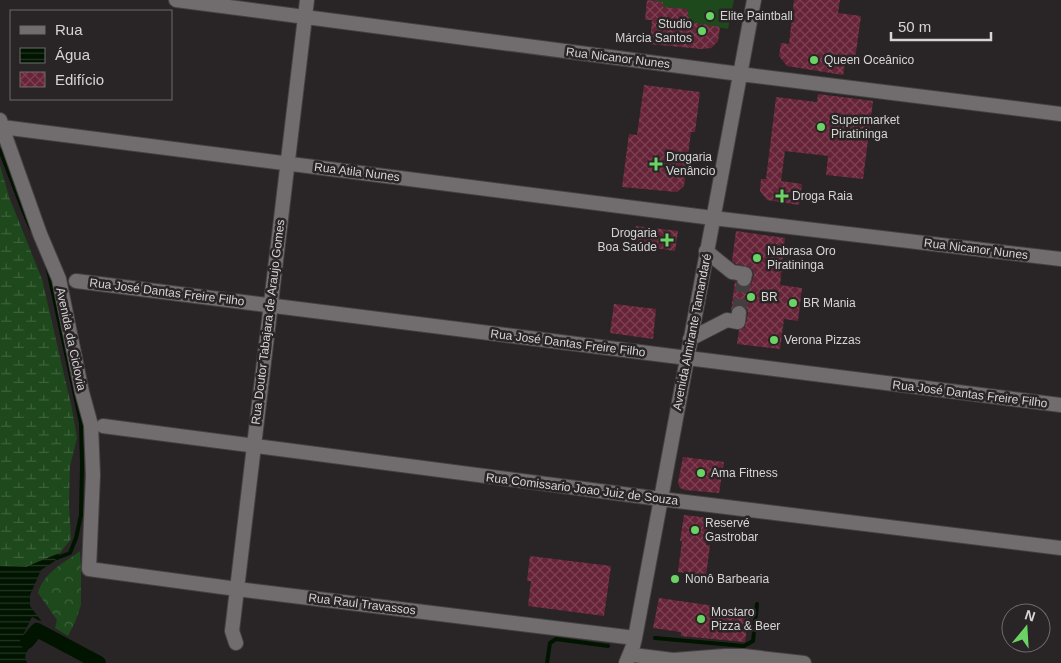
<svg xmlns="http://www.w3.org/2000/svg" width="1061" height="663" viewBox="0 0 1061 663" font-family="Arial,sans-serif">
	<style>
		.green { fill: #1e491c }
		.wetland { fill: url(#wetland-marsh) }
		.park { fill: url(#park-crowns) }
		.water { fill: url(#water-rules) }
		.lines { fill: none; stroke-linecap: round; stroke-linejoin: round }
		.stream { stroke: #001400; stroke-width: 4 }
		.canal { stroke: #001400; stroke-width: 14 }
		.building { fill: url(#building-cross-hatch) }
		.minor-tunnel { stroke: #433f40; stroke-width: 14; stroke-dasharray: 14 7; stroke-linecap: butt }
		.minor-casing { stroke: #454142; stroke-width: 16 }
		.minor { stroke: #716c6d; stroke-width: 14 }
		.poi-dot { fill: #6ad364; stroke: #292526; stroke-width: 2 }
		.labels { text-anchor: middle; stroke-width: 5; stroke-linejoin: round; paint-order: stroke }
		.poi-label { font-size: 12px; fill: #d6d4d4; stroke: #292526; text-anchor: start }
		.street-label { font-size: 12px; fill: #d6d4d4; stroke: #292526 }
	</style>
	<defs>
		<pattern id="wetland-marsh" width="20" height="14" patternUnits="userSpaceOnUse" patternTransform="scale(1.25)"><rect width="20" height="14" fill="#1e491c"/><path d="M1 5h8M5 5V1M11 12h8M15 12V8" fill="none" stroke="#3e623c"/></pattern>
		<pattern id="park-crowns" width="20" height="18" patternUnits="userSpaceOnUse" patternTransform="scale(1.25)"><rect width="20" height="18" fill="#1e491c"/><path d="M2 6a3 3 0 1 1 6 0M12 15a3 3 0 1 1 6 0" fill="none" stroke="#3e623c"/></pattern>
		<pattern id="water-rules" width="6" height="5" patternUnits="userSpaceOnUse" patternTransform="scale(1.25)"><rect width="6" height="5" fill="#001400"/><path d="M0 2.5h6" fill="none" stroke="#243524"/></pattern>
		<pattern id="building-cross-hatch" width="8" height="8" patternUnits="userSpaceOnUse" patternTransform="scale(1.25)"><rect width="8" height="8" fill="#672337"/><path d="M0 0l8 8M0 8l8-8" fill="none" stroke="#7c4253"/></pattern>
	</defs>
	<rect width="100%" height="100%" fill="#292526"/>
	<path class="green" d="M647,0H734L728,29L690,22L687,9L663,7V2Z"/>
	<path class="wetland" d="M0,165L9,197L42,279L72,409L77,438L70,466L69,504L71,539L60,553L40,561L26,567L0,566Z"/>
	<path class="park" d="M80,551L81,568V605L75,622L68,636L55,628L57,620L38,593C43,573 64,563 80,551Z"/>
	<path class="water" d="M60,553L55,561L41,570L30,595V606L42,622L32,617L23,635L29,648L25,656L27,663H0V566L26,567L40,561Z"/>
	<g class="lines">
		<path class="stream" d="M0,150L23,210L31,229
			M47,265L81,423L82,465L81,515L76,538L70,553L57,558
			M655,638L744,646L753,641L757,604
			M547,663L550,643L556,639L608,646"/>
		<path class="canal" d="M27,642L37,630L99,663"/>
	</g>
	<path class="building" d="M647,0L663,2V7L687,9L690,22L720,27L718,41L711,48L701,49L650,44L652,20H645Z
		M794,0H840L838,13L861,16L854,66L845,65L843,75L787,66L779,56L781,43L789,44Z
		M644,85L700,92L695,132H691L684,186L677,192L622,187L629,134L637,135Z
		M818,94L873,101L863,179L826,175L828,156L785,151L781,181L802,184L799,205L767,200L760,191L761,179H766L776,97L817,102Z
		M636,226L678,231L675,251L634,245Z
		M736,231L785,238L780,285L802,288L798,321L784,319L780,349L737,344L739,330L745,327L748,313L747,309L745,306L740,304L735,305L731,311L735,281L739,286L742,287H746L751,284L754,275L753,271L750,267L736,264L732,261Z
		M614,304L656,309L653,339L610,333Z
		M683,457L724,462L719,493L685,490L680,488L678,483Z
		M684,515L709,518L706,545H710L706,576L678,572L682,541H680Z
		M530,556L611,566L604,616L528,606L531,581H527Z
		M659,598L749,611L745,642L681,636V632L653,628Z"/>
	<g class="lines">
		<path class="minor-tunnel" d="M739,313L744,279"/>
		<g class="minor-casing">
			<path id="minor" d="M176,0L740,74L1061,114
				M0,120L2,127L40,234L59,279L82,392L91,425L93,475L89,569L237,589L635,638
				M2,127L713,218L1061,259
				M706,251L732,272L745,274L744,279
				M76,281L1061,405
				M690,339L727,320L738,322L739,313
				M103,426L661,499L1061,548
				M236,643L232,631L307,0
				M633,655L673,660L725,656H743L804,663
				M626,663L633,646L635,638L754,0"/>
		</g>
		<use href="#minor" class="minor"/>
	</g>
	<g class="poi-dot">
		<circle cx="710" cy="16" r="5"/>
		<circle cx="702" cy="31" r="5"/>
		<circle cx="814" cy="60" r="5"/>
		<circle cx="821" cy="127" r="5"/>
		<path d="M653.5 156.5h5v5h5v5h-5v5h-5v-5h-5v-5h5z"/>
		<path d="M779.5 188.5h5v5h5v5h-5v5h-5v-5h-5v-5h5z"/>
		<path d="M664.5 232.5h5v5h5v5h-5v5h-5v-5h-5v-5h5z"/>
		<circle cx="757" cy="258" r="5"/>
		<circle cx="751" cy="297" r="5"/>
		<circle cx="793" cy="303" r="5"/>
		<circle cx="774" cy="340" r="5"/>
		<circle cx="701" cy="473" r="5"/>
		<circle cx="695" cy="530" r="5"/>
		<circle cx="675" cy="579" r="5"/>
		<circle cx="701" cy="619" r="5"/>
	</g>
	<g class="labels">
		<g class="poi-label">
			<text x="720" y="20">Elite Paintball</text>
			<text x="692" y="28" text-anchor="end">Studio<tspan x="692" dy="14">Márcia Santos</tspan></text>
			<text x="824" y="64">Queen Oceânico</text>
			<text x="831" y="124">Supermarket<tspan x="831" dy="14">Piratininga</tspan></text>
			<text x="666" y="161">Drogaria<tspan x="666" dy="14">Venâncio</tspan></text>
			<text x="792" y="200">Droga Raia</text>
			<text x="657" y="237" text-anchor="end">Drogaria<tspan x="657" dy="14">Boa Saúde</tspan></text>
			<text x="767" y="255">Nabrasa Oro<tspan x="767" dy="14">Piratininga</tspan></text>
			<text x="761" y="301">BR</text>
			<text x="803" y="307">BR Mania</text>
			<text x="784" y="344">Verona Pizzas</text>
			<text x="711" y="477">Ama Fitness</text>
			<text x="705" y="527">Reservé<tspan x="705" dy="14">Gastrobar</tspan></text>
			<text x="685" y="583">Nonô Barbearia</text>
			<text x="711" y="616">Mostaro<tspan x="711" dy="14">Pizza &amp; Beer</tspan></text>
		</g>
		<g class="street-label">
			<text transform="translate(618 58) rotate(7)" y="4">Rua Nicanor Nunes</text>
			<text transform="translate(357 172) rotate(7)" y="4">Rua Atila Nunes</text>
			<text transform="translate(976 249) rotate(7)" y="4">Rua Nicanor Nunes</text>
			<text transform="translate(167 292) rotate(7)" y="4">Rua José Dantas Freire Filho</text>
			<text transform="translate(268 322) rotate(-83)" y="4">Rua Doutor Tabajara de Araujo Gomes</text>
			<text transform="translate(692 332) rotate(-79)" y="4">Avenida Almirante Tamandaré</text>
			<text transform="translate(71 339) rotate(78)" y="4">Avenida da Ciclovia</text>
			<text transform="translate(568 343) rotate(7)" y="4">Rua José Dantas Freire Filho</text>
			<text transform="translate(970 394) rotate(7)" y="4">Rua José Dantas Freire Filho</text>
			<text transform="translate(582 489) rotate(7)" y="4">Rua Comissario Joao Juiz de Souza</text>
			<text transform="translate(362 604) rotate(7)" y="4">Rua Raul Travassos</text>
		</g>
	</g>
	<rect x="10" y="10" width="162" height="90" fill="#292526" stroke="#6e6b6c"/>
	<rect x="20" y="26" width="25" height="8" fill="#716c6d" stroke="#6e6b6c"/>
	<text x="55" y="35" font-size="15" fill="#d6d4d4">Rua</text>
	<rect x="20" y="48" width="25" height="15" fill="url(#water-rules)" stroke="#6e6b6c"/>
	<text x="55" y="60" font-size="15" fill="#d6d4d4">Água</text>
	<rect x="20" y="72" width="25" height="15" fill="url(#building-cross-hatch)" stroke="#6e6b6c"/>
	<text x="55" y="85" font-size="15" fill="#d6d4d4">Edifício</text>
	<g transform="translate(1026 628) rotate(18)"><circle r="24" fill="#292526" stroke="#6e6b6c"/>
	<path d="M0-4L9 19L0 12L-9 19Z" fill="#6ad364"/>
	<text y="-8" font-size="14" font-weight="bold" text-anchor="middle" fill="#d6d4d4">N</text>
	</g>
	<path d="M891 32v8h100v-8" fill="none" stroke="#d6d4d4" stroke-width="2.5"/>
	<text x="898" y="32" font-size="15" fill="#d6d4d4" stroke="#292526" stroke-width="4" paint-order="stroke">50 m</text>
</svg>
